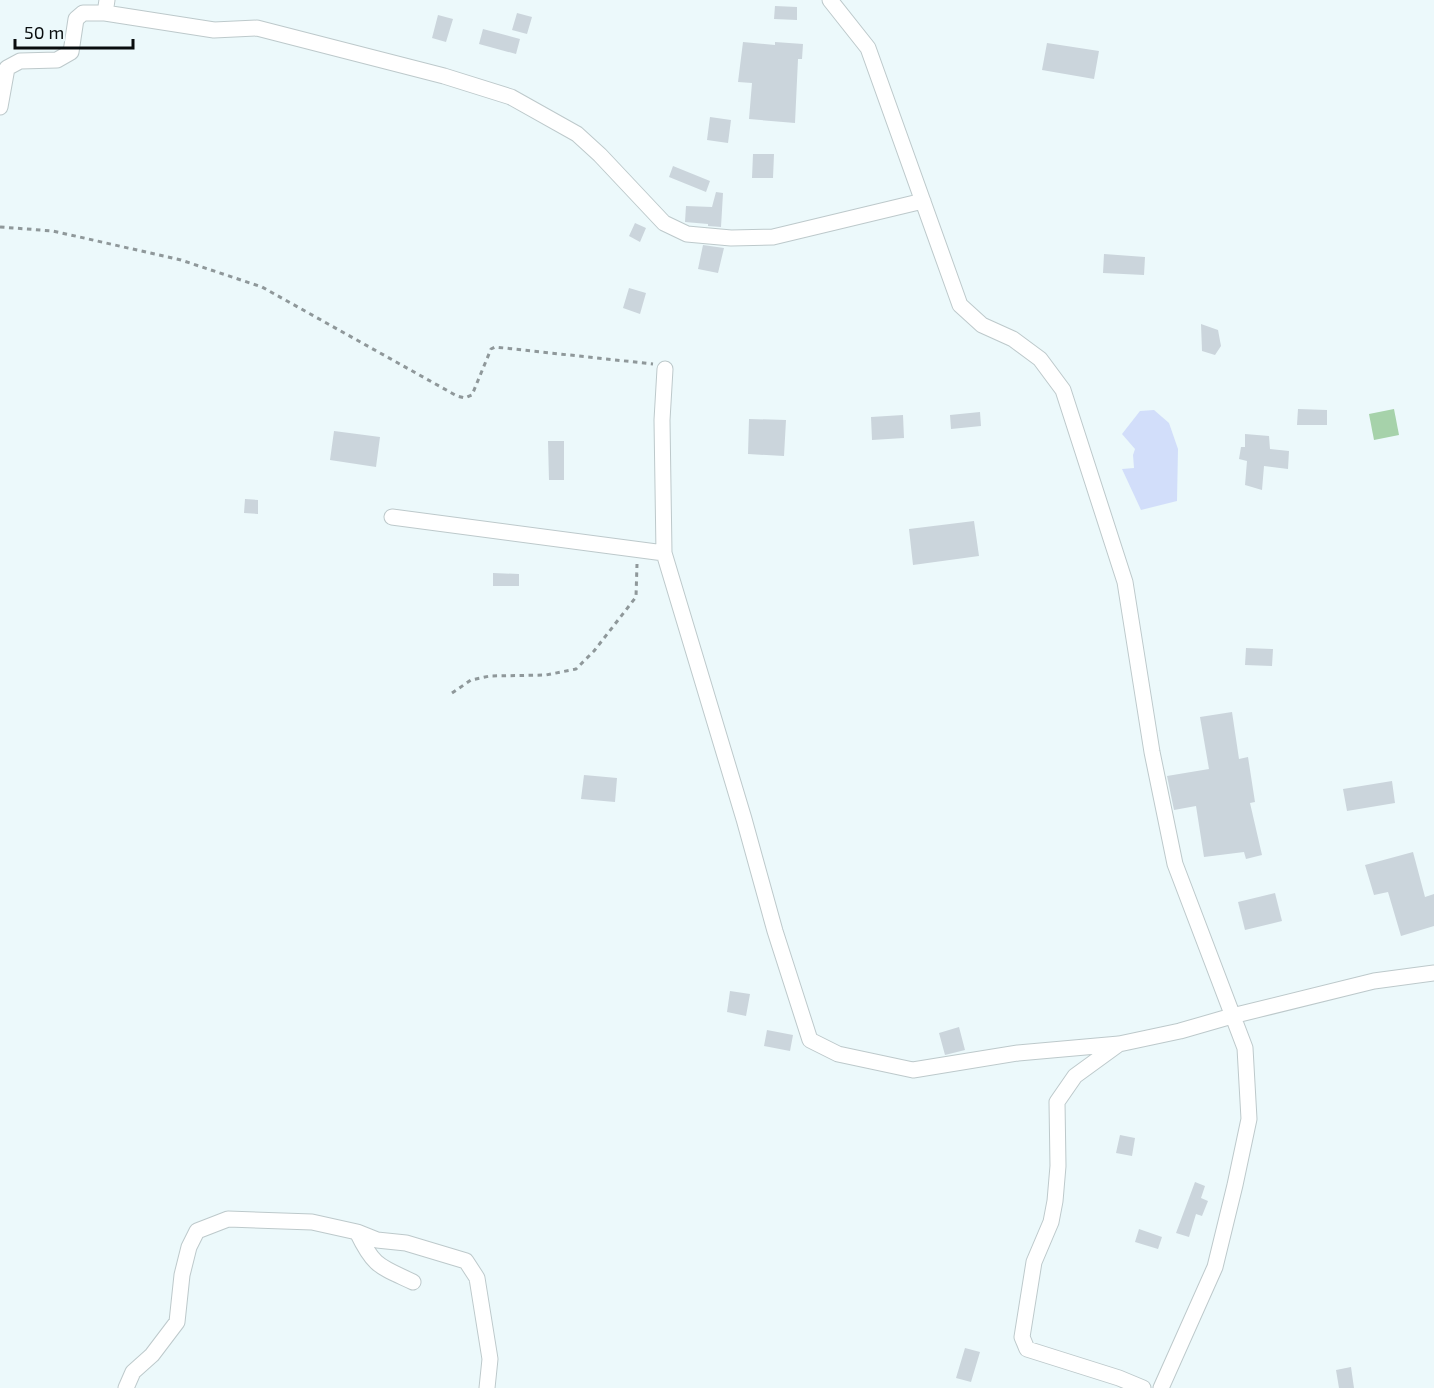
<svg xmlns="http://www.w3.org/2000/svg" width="1434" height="1388" viewBox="0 0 1434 1388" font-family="'Exo 2',sans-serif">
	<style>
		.green { fill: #a6d2aa }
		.water { fill: #d2defa }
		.building { fill: #cbd5dc }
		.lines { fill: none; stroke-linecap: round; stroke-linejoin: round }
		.minor-casing { stroke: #bdc9cb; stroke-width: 17 }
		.path { stroke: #8f989a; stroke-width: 3; stroke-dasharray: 4.5 4.5; stroke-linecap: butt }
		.minor { stroke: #fff; stroke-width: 15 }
	</style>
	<rect width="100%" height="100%" fill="#ecf9fb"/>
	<path class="green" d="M1394,409L1399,435L1374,440L1369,414Z"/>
	<path class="water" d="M1154,410L1169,423L1178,449L1177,501L1141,510L1122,469L1134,468L1133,455L1135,449L1122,434L1140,411Z"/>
	<path class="building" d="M775,6L797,7V20L774,19Z
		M517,13L532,17L527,34L512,30Z
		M438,15L453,19L446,42L432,38Z
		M483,29L520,39L516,54L479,44Z
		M743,42L775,45V42L803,44L802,59H798L795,123L749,119L752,83L738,82Z
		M1047,43L1099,51L1094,79L1042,70Z
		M710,117L731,120L728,143L707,140Z
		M753,154H774L773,178H752Z
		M673,166L710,181L706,192L669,177Z
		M716,192L723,193L721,227L708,226V224L685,222L686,206L712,207Z
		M635,223L646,228L640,242L629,236Z
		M703,245L724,248L718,273L698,269Z
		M1104,254L1145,257L1144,275L1103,273Z
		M629,288L646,293L640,314L623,308Z
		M1201,324L1218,330L1221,346L1215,355L1202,351Z
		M1298,409L1327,410V425H1297Z
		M980,412L981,426L951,429L950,415Z
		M903,415L904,438L872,440L871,417Z
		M749,419L786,420L784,456L748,454Z
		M334,431L380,437L376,467L330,460Z
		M1245,434L1269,436L1270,449L1289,451L1288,469L1264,466L1262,490L1245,485L1247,461L1239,459L1241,447H1245Z
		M548,441H564V480H549Z
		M245,499L258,500V514L244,513Z
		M974,521L979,556L913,565L909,529Z
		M493,573L519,574V586H493Z
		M1246,648L1273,649L1272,666L1245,665Z
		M1232,712L1239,759L1248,757L1255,802L1250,803L1262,855L1246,859L1244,852L1204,857L1196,806L1174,810L1167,776L1209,769L1200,717Z
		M584,775L617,778L615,802L581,799Z
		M1392,781L1395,803L1347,811L1343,789Z
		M1413,852L1425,897L1434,894V926L1401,936L1388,892L1374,895L1365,865Z
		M1275,893L1282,921L1245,930L1238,902Z
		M730,991L750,994L746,1016L727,1012Z
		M959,1027L965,1050L945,1055L939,1033Z
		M767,1030L793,1035L790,1051L764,1046Z
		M1120,1135L1135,1138L1132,1156L1116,1153Z
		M1195,1182L1205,1186L1201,1198L1208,1201L1202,1216L1196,1214L1189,1237L1176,1233Z
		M1139,1229L1162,1237L1158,1249L1135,1242Z
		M965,1348L980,1352L971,1382L956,1378Z
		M1351,1367L1354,1388H1339L1336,1370Z"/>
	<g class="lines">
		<g class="minor-casing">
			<path id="minor" d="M830,0L868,48L960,305L982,325L1013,339L1040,359L1063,390L1125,582L1152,752L1175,864L1245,1048L1249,1119L1235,1185L1215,1267L1161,1388
				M105,13L214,30L257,28L444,76L511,97L577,134L600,155L664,223L687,234L731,238L773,237L923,201
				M0,107L7,68L20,61L57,60L71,52L76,19L83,13H105L107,0
				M665,369L662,420L664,553L744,819L775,931L810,1040L838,1054L913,1070L1018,1053L1119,1044L1180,1031L1232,1016L1374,981L1434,973
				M392,517L664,553
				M1119,1044L1075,1076L1057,1102L1058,1166L1055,1201L1051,1222L1034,1262L1022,1337L1027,1349L1119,1378L1143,1388
				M357,1232C374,1267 379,1266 413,1282
				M126,1388L133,1372L152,1355L177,1322L182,1275L189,1247L197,1231L228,1219L312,1222L357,1232L377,1240L406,1243L466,1261L477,1278L490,1359L487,1388"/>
		</g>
		<path class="path" d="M0,227L53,231L181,260L262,287L457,396L465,398L472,395L491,349L495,347L653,364
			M452,693L471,680L490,676L546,675L576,669L594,651L636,597L637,564"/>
		<use href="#minor" class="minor"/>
	</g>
	<path d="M15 39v9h118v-9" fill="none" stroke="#090d0e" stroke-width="3"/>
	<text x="24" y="39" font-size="18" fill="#090d0e" stroke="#ecf9fb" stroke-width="4.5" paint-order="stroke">50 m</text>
</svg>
